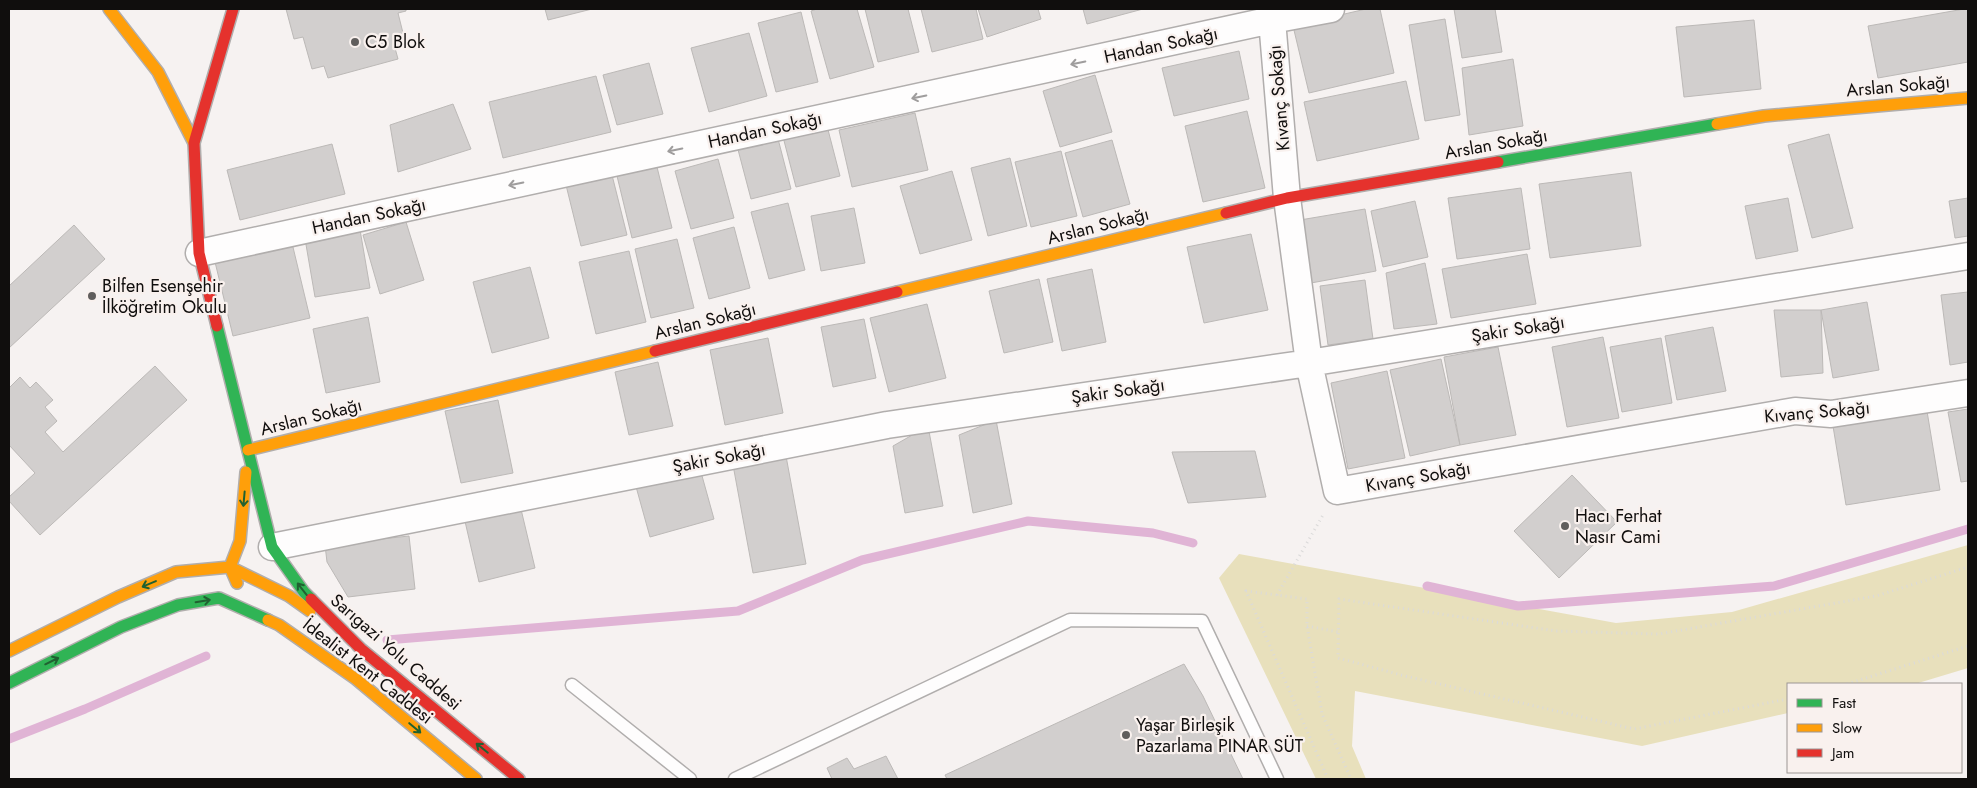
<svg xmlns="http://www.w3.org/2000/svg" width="1977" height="788" viewBox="0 0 1977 788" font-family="Jost,sans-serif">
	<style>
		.green { fill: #e8e0bc }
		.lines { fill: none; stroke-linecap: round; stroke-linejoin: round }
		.stream { stroke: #e0b4d5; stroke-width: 9 }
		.building { fill: #d2cfce; stroke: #bcb9b7 }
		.lane-casing { stroke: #b1aead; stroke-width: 15 }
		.street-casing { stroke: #b1aead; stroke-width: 29 }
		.fast-casing { stroke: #b1aead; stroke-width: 14 }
		.slow-casing { stroke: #b1aead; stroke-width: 14 }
		.jam-casing { stroke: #b1aead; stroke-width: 14 }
		.path { stroke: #dbdada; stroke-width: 3; stroke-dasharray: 1 4; stroke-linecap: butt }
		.lane { stroke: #fefdfd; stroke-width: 12 }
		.street { stroke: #fefdfd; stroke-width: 26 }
		.fast { stroke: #30b455; stroke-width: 11 }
		.slow { stroke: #ff9f0a; stroke-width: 11 }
		.jam { stroke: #e5322d; stroke-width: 11 }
		.oneway { stroke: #9f9d9d }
		.oneway2 { stroke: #206131 }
		.poi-dot { fill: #605e5d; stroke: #f9f1ee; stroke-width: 2 }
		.labels { text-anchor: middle; stroke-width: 4.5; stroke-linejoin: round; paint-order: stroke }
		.poi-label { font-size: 18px; fill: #100e0d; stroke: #f9f1ee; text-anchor: start }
		.street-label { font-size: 18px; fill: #100e0d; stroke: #f9f1ee }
	</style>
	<rect width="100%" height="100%" fill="#f6f2f1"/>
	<path class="green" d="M1968,545V668L1915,684H1788V713L1642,746L1355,691L1352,746L1366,779H1316L1219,578L1239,554L1616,623L1732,612Z"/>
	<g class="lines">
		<path class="stream" d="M1427,586L1518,606L1774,586L1968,529
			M387,640L738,611L862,560L1028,521L1153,533L1193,543
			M9,739L85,709L206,656"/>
	</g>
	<path class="building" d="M286,9H406V11L398,13L406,45L395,48L398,59L328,78L324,66L312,69L303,37L294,39Z
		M545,9H592L548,20Z
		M817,9H857L874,67L830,79L811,11Z
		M865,9H908L919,52L878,62Z
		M921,9H976L983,39L932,52Z
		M978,9H1038L1041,19L987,37Z
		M1083,9H1143L1087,24Z
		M1366,9H1380L1394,73L1309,93L1293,26Z
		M1454,9H1495L1502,52L1462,58Z
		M1964,9H1968V62L1878,78L1868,26Z
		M801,12L818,82L776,92L758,23Z
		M1445,19L1460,115L1425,121L1409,25Z
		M1754,20L1761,89L1684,97L1676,27Z
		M749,33L767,96L709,112L691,48Z
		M1239,51L1249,99L1174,116L1162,68Z
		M1513,59L1523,126L1469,135L1462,68Z
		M649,63L663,114L617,125L603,75Z
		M1095,75L1112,132L1060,147L1043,91Z
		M596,76L611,132L503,158L489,102Z
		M1406,81L1419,139L1317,161L1304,102Z
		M453,104L471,149L398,172L390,125Z
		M1247,111L1265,188L1203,202L1185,126Z
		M915,113L928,170L852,187L839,130Z
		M826,122L840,176L796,187L782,133Z
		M776,131L791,189L751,199L736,142Z
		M1829,134L1853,228L1812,238L1788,145Z
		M1112,140L1130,204L1083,217L1065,153Z
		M332,144L345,194L240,220L227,170Z
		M1061,151L1077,216L1031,227L1015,162Z
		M1010,158L1027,226L988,236L971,168Z
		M718,159L734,218L691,229L675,171Z
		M657,167L672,228L632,238L617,176Z
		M952,171L972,240L920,254L900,186Z
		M1631,172L1641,246L1550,258L1539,184Z
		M612,175L627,235L581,246L566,185Z
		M1521,188L1530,249L1457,259L1448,198Z
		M1788,198L1798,251L1756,259L1745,206Z
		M1968,198V236L1955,238L1949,201Z
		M1415,201L1428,257L1383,267L1371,211Z
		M788,203L805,270L769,279L751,212Z
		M854,208L865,263L821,271L811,216Z
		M1365,209L1376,271L1311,283L1300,220Z
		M406,222L424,280L380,294L363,235Z
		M359,224L370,288L315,297L304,233Z
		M74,225L105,259L9,348V286Z
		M734,227L750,288L709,299L693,238Z
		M1251,234L1268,310L1204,323L1187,247Z
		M677,239L694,308L651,318L635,249Z
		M292,243L310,318L233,336L215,262Z
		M629,251L646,322L596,334L579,262Z
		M1527,254L1536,304L1451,318L1442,269Z
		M1425,263L1437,324L1394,329L1386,273Z
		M530,267L549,338L492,353L473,282Z
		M1092,269L1106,342L1062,351L1047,279Z
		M1039,279L1053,342L1004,353L989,291Z
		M1365,280L1373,339L1328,345L1320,286Z
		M1968,292V362L1950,365L1941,295Z
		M1867,302L1879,370L1833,378L1821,310Z
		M927,304L946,378L889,392L870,318Z
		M1774,310H1821L1823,373L1781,377Z
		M368,317L380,382L326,393L313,329Z
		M864,319L876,378L833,387L821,327Z
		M1713,327L1726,391L1677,400L1665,336Z
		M1603,337L1619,418L1567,427L1552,347Z
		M768,338L783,413L725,425L710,350Z
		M1661,338L1672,403L1622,412L1610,347Z
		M1498,347L1516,435L1460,445L1444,357Z
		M1441,359L1460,445L1410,456L1390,370Z
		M658,362L673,426L629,435L615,372Z
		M155,366L187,400L40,535L9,501V497L35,473L9,445V388L20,377L30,388L36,382L53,400L45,407L57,421L45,432L63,452Z
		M1387,371L1405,458L1348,469L1331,383Z
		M1925,399L1940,490L1846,505L1831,414Z
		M498,400L513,473L461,483L445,411Z
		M1968,409V481L1961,482L1948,412Z
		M996,420L1012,504L973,513L959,435Z
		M928,426L943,506L905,513L893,446Z
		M1255,451L1266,497L1188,503L1172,452Z
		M786,456L806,564L753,573L733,465Z
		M699,465L714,519L650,537L635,483Z
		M1572,475L1617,522L1559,578L1514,531Z
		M520,505L535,568L479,582L464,517Z
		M409,536L415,589L348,597L327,562L325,545Z
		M1184,664L1203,696L1243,779H947L945,775Z
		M886,756L898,779H832L827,768L847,758L854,769Z"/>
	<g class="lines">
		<g class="lane-casing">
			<path id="lane" d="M572,685L690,779
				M735,779L1070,620L1202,621L1277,779"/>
		</g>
		<g class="street-casing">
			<path id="street" d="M1272,20L1287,198L1309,363L1337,491L1795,411L1831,414L1968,393
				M199,253L1272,20L1331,9
				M272,547L887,425L1309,363L1968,256"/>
		</g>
		<g class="fast-casing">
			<path id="fast" d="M1498,162L1717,124
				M217,326L272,547L304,592L311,599
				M9,683L121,627L178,605L219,598L268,620"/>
		</g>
		<g class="slow-casing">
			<path id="slow" d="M109,9L158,72L194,143
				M1717,124L1764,116L1968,98
				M897,292L1226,213
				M248,450L655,351
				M237,583L230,567L240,541L246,472
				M268,620L279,625L356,679L476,779
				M9,651L118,597L176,572L230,567L289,596L310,611"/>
		</g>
		<g class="jam-casing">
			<path id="jam" d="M1226,213L1287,198L1498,162
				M217,326L199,253L194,143L233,9
				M655,351L897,292
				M311,599L361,649L519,779"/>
		</g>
		<path class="path" d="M1277,595L1323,515
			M1307,626L1338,632
			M1847,684L1968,646
			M1788,699L1634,729L1405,676L1338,658L1339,599L1556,631L1659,634L1876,596L1968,567
			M1328,779L1246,591L1307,599V626L1322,714L1351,779"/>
		<use href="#lane" class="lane"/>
		<use href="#street" class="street"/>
		<use href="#fast" class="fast"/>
		<use href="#slow" class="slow"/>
		<use href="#jam" class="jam"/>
	</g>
	<defs><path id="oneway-shaft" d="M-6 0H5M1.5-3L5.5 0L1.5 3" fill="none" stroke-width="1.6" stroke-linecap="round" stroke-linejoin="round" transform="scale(1.25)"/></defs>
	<g class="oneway">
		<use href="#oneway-shaft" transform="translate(1078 63) rotate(168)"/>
		<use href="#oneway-shaft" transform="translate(919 97) rotate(168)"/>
		<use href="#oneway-shaft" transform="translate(675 150) rotate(168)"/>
		<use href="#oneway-shaft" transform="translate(516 184) rotate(168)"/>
	</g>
	<g class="oneway2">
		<use href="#oneway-shaft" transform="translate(244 499) rotate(95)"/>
		<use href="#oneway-shaft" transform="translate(149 584) rotate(157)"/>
		<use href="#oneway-shaft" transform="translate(302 589) rotate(-128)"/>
		<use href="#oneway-shaft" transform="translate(203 601) rotate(-9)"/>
		<use href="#oneway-shaft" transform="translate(52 661) rotate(-26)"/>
		<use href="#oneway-shaft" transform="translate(415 728) rotate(40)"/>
		<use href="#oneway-shaft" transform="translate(482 748) rotate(-141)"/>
	</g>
	<g class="poi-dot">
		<circle cx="355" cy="42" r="5"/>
		<circle cx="92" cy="296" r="5"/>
		<circle cx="1565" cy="526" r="5"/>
		<circle cx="1126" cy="735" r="5"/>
	</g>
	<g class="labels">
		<g class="poi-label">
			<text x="365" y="48">C5 Blok</text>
			<text x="102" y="292">Bilfen Esenşehir<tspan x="102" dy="21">İlköğretim Okulu</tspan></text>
			<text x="1575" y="522">Hacı Ferhat<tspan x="1575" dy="21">Nasır Cami</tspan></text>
			<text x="1136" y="731">Yaşar Birleşik<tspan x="1136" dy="21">Pazarlama PINAR SÜT</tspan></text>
		</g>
		<g class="street-label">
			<text transform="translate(1161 45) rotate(-12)" y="6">Handan Sokağı</text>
			<text transform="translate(1898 86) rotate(-5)" y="6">Arslan Sokağı</text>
			<text transform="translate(1279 98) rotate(-95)" y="6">Kıvanç Sokağı</text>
			<text transform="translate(765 130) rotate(-12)" y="6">Handan Sokağı</text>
			<text transform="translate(1496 144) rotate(-10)" y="6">Arslan Sokağı</text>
			<text transform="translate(369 216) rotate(-12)" y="6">Handan Sokağı</text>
			<text transform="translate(1098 226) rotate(-14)" y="6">Arslan Sokağı</text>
			<text transform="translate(705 321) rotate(-14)" y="6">Arslan Sokağı</text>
			<text transform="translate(1518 329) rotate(-9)" y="6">Şakir Sokağı</text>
			<text transform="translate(1118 391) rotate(-8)" y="6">Şakir Sokağı</text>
			<text transform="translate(1817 412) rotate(-5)" y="6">Kıvanç Sokağı</text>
			<text transform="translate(311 417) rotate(-14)" y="6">Arslan Sokağı</text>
			<text transform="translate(719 458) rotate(-11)" y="6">Şakir Sokağı</text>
			<text transform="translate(1418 477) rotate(-10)" y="6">Kıvanç Sokağı</text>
			<text transform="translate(396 652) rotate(41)" y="6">Sarıgazi Yolu Caddesi</text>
			<text transform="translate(368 671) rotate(38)" y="6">İdealist Kent Caddesi</text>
		</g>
	</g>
	<rect width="1977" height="788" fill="none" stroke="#100e0d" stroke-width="20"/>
	<rect x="1787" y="683" width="175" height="90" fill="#f9f1ee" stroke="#9c9694"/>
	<rect x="1797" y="699" width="25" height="8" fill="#30b455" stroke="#9c9694"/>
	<text x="1832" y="708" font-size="15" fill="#100e0d">Fast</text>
	<rect x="1797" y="724" width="25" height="8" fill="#ff9f0a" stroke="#9c9694"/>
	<text x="1832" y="733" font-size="15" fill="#100e0d">Slow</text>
	<rect x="1797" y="749" width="25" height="8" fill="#e5322d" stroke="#9c9694"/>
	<text x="1832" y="758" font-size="15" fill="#100e0d">Jam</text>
</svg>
